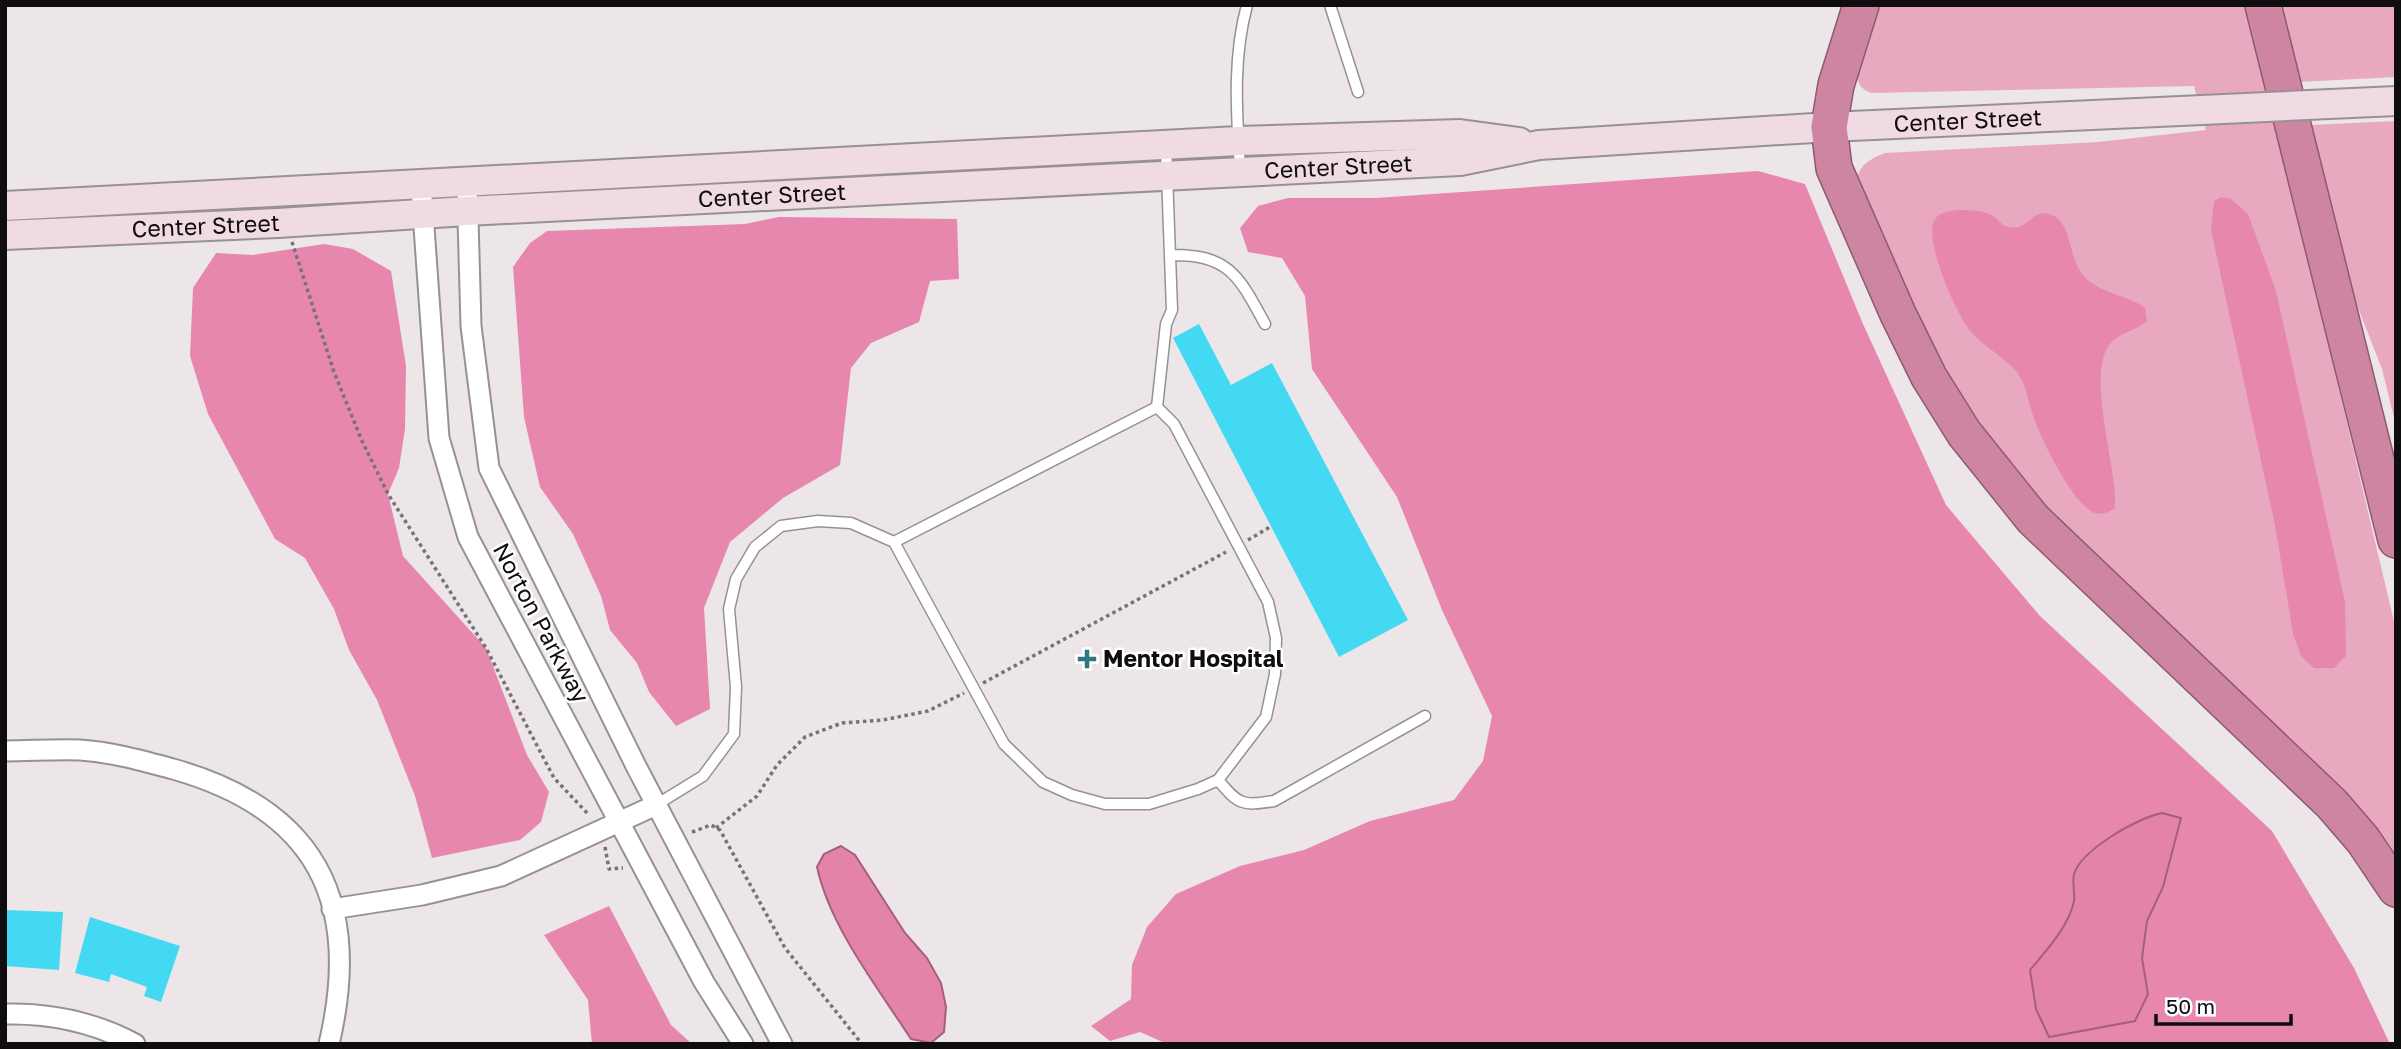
<svg xmlns="http://www.w3.org/2000/svg" width="2401" height="1049" viewBox="0 0 2401 1049" font-family="'Golos Text',sans-serif">
	<style>
		.green { fill: #e8a9c0 }
		.forest { fill: #e787ad }
		.water { fill: #e483aa; stroke: #a4607b; stroke-width: 2 }
		.building { fill: #44d9f2 }
		.lines { fill: none; stroke-linecap: round; stroke-linejoin: round }
		.service-casing { stroke: #979192; stroke-width: 13 }
		.minor-casing { stroke: #979192; stroke-width: 23 }
		.secondary-casing { stroke: #979192; stroke-width: 32 }
		.motorway-casing { stroke: #8c5b6e; stroke-width: 38 }
		.path { stroke: #777274; stroke-width: 3.5; stroke-dasharray: 3.5 3.5; stroke-linecap: butt }
		.service { stroke: #fff; stroke-width: 10 }
		.minor { stroke: #fff; stroke-width: 19 }
		.secondary { stroke: #f0dae3; stroke-width: 28 }
		.motorway { stroke: #ce85a1; stroke-width: 35 }
		.secondary-bridge-casing { stroke: #979192; stroke-width: 32; stroke-linecap: butt }
		.secondary-bridge { stroke: #f0dae3; stroke-width: 28 }
		.poi-dot { fill: #2e7582; stroke: #fff; stroke-width: 2.5 }
		.labels { text-anchor: middle; stroke-width: 5; stroke-linejoin: round; paint-order: stroke }
		.street-label { font-size: 23px; fill: #100d0e; stroke: #fff }
		.poi-label { font-size: 23px; font-weight: bold; fill: #100d0e; stroke: #fff; text-anchor: start }
	</style>
	<rect width="100%" height="100%" fill="#ede6e9"/>
	<path class="green" d="M1871,5H2248L2396,630V867L2022,490L1953,398L1856,183C1859,165 1868,160 1885,153L2098,142L2206,130L2194,86L1872,93C1860,89 1858,84 1856,72Z
		M2281,5H2396V77L2299,82Z
		M2396,121V426L2382,369L2346,277L2310,125Z"/>
	<path class="forest" d="M1758,171L1805,184L1863,324L1946,505L2040,616L2272,831L2354,968L2390,1044H1167L1140,1032L1110,1041L1091,1026L1131,999L1132,965L1147,927L1176,894L1240,866L1304,850L1370,821L1454,800L1483,761L1492,716L1442,610L1397,497L1312,369L1305,296L1282,258L1248,252L1240,228L1258,206L1288,198H1376Z
		M2221,197L2231,199L2248,214L2276,291L2345,602L2346,656L2334,668H2314L2301,656L2293,634L2275,525L2211,230L2214,201Z
		M1959,210C1973,210 1985,210 1996,218C2000,222 2003,226 2008,227C2030,232 2033,203 2056,217C2071,227 2070,260 2083,275C2099,294 2127,294 2145,308L2147,321C2136,331 2120,332 2110,344C2085,375 2118,468 2115,508C2109,512 2103,515 2095,513C2073,506 2040,437 2033,415C2027,399 2027,385 2016,371C2003,356 1984,347 1971,332C1957,316 1922,238 1935,219C1941,211 1951,211 1959,210Z
		M779,217L957,219L959,279L930,281L919,322L871,343L851,368L840,465L783,498L730,542L704,608L710,709L676,726L649,692L637,663L610,630L601,596L573,534L540,487L524,417L513,267L530,243L547,231L745,224Z
		M324,244L353,249L391,271L406,366L405,429L399,468L388,494L403,556L486,648L527,755L549,792L541,822L520,840L432,858L415,796L377,700L349,650L334,609L305,558L275,539L208,414L190,356L193,288L216,253L253,255Z
		M609,906L671,1025L692,1044H592L588,1000L544,935Z"/>
	<path class="water" d="M2162,813L2181,818L2163,887L2147,921L2142,958L2148,994L2135,1021L2049,1037L2036,1009L2030,970C2046,951 2069,926 2074,901C2075,893 2072,882 2074,874C2082,849 2138,818 2162,813Z
		M841,846L855,855L905,933L927,958L941,983L946,1007L944,1032L931,1043L911,1039C878,988 830,927 817,867L824,854Z"/>
	<path class="building" d="M1199,324L1231,385L1272,363L1408,620L1339,657L1173,338Z
		M5,910L63,912L59,970L5,966Z
		M90,917L180,946L161,1002L144,996L147,987L111,974L109,982L75,973Z"/>
	<g class="lines">
		<g class="service-casing">
			<path id="service" d="M1330,5L1358,92
				M1240,170C1237,114 1232,61 1247,5
				M1170,255C1229,254 1239,276 1265,324
				M1157,407L1166,324L1172,310L1166,147
				M1218,780C1239,805 1242,806 1274,801L1425,716
				M656,805L703,776L734,734L736,687L729,609L736,579L755,547L781,526L818,521L851,523L894,542L1157,407L1174,424L1268,602L1276,638L1275,674L1266,717L1218,780L1198,789L1149,804H1105L1072,795L1043,782L1004,744L894,542"/>
		</g>
		<g class="minor-casing">
			<path id="minor" d="M467,183L471,326L489,468L636,766L782,1044
				M421,185L439,438L468,537L704,982L743,1044
				M5,751C30,751 55,749 80,750C111,752 143,761 173,769C315,809 363,900 329,1044
				M332,909L422,895L501,876L656,805
				M5,1014C51,1013 94,1022 135,1044"/>
		</g>
		<g class="secondary-casing">
			<g id="secondary">
				<path d="M5,206L1238,141L1460,134L1519,142"/>
				<path id="s1" d="M5,235L278,223L467,211L1460,161L1539,145L1829,127L2202,110"/>
			</g>
		</g>
		<g class="motorway-casing">
			<path id="motorway" d="M1861,5L1836,85L1829,127L1834,168L1898,314L1929,377L1964,433L2033,519L2332,804L2363,840L2396,889
				M2263,5L2396,540"/>
		</g>
		<path class="path" d="M292,242L334,372L362,441L388,494L486,648L554,778L589,815
			M1248,540L1270,527
			M983,683L1226,552
			M716,828L757,796L777,765L805,737L842,723L883,720L928,711L964,693
			M692,832L711,825L720,830L785,948L862,1044
			M605,847L609,869L623,868"/>
		<use href="#service" class="service"/>
		<use href="#minor" class="minor"/>
		<use href="#secondary" class="secondary"/>
		<use href="#motorway" class="motorway"/>
		<g class="secondary-bridge-casing">
			<path id="secondary-bridge" d="M2202,110L2396,101"/>
		</g>
		<use href="#secondary-bridge" class="secondary-bridge"/>
	</g>
	<path class="poi-dot" d="M1083.5 648.5h7v7h7v7h-7v7h-7v-7h-7v-7h7z"/>
	<g class="labels">
		<g class="street-label">
			<text dy="8" stroke="none"><textPath href="#s1" startOffset="1967">Center Street</textPath></text>
			<text dy="8" stroke="none"><textPath href="#s1" startOffset="1335">Center Street</textPath></text>
			<text dy="8" stroke="none"><textPath href="#s1" startOffset="768">Center Street</textPath></text>
			<text dy="8" stroke="none"><textPath href="#s1" startOffset="201">Center Street</textPath></text>
			<text transform="translate(541 623) rotate(62)" y="8">Norton Parkway</text>
		</g>
		<g class="poi-label">
			<text x="1103" y="667">Mentor Hospital</text>
		</g>
	</g>
	<rect width="2401" height="1049" fill="none" stroke="#100d0e" stroke-width="14"/>
	<path d="M2156 1014v10h135v-10" fill="none" stroke="#100d0e" stroke-width="3.5"/>
	<text x="2166" y="1014" font-size="21" fill="#100d0e" stroke="#ffffff" stroke-width="5" paint-order="stroke">50 m</text>
</svg>
